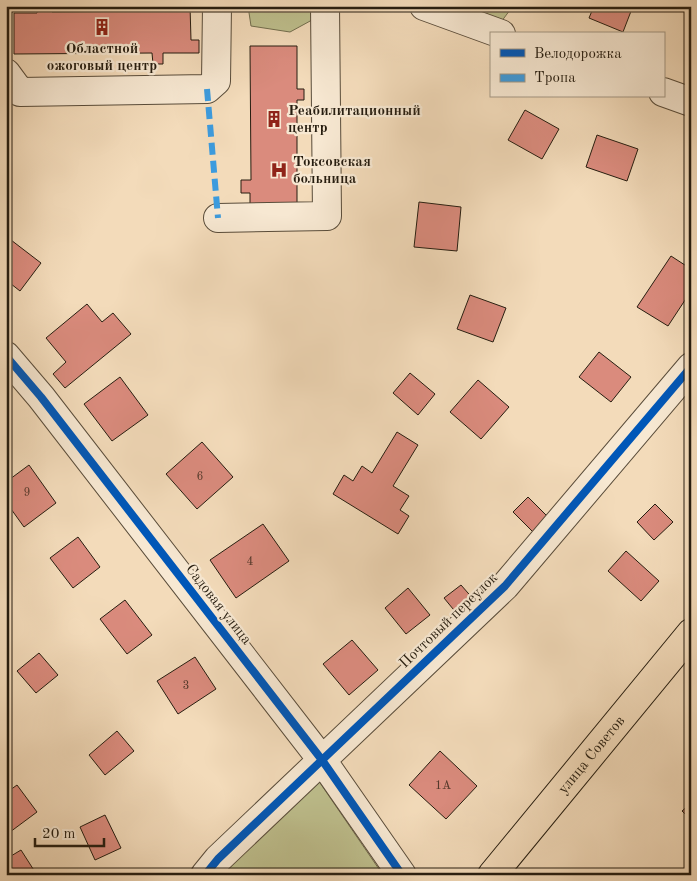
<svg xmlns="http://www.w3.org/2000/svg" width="697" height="881" viewBox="0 0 697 881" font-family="'Old Standard TT',serif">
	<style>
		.green { fill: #bebf8d; stroke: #726e4e }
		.building { fill: #da8b7d; stroke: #261d10 }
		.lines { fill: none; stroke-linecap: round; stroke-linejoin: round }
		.minor-casing { stroke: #594c3a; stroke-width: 30 }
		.major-casing { stroke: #261d10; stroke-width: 30 }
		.minor { stroke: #f7e8d2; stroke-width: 28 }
		.major { stroke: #f3dbba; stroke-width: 28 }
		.quiet { stroke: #3c9bde; stroke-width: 6; stroke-dasharray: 12 6; stroke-linecap: butt }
		.cycleway-casing { stroke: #f7e8d2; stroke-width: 11 }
		.cycleway { stroke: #0057b8; stroke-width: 8 }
		.labels { text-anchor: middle; stroke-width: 4.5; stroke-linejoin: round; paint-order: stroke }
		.number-label { font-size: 12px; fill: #53382b }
		.poi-label { font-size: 15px; font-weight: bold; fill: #261d10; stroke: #f7e8d2; text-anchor: start }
		.street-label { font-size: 15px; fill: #261d10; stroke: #f7e8d2 }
	</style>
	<rect width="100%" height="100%" fill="#f3dbba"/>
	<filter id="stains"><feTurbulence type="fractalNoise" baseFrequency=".004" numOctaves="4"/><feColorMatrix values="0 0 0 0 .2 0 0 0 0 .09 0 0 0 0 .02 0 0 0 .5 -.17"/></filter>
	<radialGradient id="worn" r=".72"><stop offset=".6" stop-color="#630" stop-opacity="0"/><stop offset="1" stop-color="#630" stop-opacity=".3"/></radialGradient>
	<path class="green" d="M248,6H312V20L290,32L251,26Z
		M456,6H513L501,22Z
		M305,761L383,875H188L207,853Z"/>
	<path class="building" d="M174,6H190L191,40H199V53H163V64H153L152,53L14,54V13H37V8L44,7H52V12L174,11Z
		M594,6H633L623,32L589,18Z
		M250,46H297V89H304V100H297V207H250V193H241V180H251Z
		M525,110L559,129L542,159L508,140Z
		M597,135L638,149L627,181L586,167Z
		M419,202L461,207L457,251L414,247Z
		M11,240L41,263L20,291L6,280V247Z
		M671,256L691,269V291L668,326L637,307Z
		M470,295L506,308L493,342L457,329Z
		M87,304L102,322L113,313L131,334L65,388L53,374L66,362L46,338Z
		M599,352L631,377L611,402L579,377Z
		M410,373L435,394L418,415L393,393Z
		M120,377L148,415L112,441L84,404Z
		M478,380L509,407L481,439L450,412Z
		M397,432L418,445L393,486L409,496L400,510L409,516L398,534L333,494L344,475L353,481L362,466L372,473Z
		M202,442L233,477L197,509L166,474Z
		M29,465L56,503L24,527L6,502V482Z
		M528,497L549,518L534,533L513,512Z
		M655,504L673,522L654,540L637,522Z
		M263,524L289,561L236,598L210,560Z
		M78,537L100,567L73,588L50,558Z
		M626,551L659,581L641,601L608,571Z
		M461,585L475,601L458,615L444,598Z
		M408,588L430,615L406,634L385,608Z
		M125,600L152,635L127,654L100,619Z
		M352,640L378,670L349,695L323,664Z
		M39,653L58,675L36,693L17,671Z
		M195,657L216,689L178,714L157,681Z
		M117,731L134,751L105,775L89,755Z
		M440,751L477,786L446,819L409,785Z
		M17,785L37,812L6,835V793Z
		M691,803V820L682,811Z
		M105,815L121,848L95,860L80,827Z
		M21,850L37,875H6V859Z"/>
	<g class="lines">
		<g class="minor-casing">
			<path id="minor" d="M424,6L501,34
				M6,73L20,92L207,89L216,81L217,6
				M663,92L691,102
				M218,218L327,216L325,6
				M6,356L41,397L322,760L402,875
				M205,875L218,859L505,586L691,367"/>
		</g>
		<g class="major-casing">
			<g id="major">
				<path id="s1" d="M492,875L691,633"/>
			</g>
		</g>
		<use href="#minor" class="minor"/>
		<use href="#major" class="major"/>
		<path class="quiet" d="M207,89L218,218"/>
		<g class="cycleway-casing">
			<path id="cycleway" d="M6,356L41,397L322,760L402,875
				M205,875L218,859L505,586L691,367"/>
		</g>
		<use href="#cycleway" class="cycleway"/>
	</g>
	<defs>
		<g id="building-bare" transform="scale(1.35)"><path d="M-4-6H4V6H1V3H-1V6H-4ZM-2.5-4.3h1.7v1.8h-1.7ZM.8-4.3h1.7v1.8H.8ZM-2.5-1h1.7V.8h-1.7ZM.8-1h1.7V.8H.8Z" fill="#8f2418" stroke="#f7e8d2" stroke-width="2.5" paint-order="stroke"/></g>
		<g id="hospital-bare" transform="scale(1.35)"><path d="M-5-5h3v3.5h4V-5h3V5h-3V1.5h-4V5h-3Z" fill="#8f2418" stroke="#f7e8d2" stroke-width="2.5" paint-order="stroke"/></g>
	</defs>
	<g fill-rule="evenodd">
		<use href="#building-bare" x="102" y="27"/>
		<use href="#building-bare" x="274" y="119"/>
		<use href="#hospital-bare" x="279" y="170"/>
	</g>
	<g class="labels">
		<g class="number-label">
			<text x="200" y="480">6</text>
			<text x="27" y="496">9</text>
			<text x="250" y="565">4</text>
			<text x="186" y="689">3</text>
			<text x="443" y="789">1А</text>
		</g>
		<g class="poi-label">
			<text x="102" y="53" text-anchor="middle">Областной<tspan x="102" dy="17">ожоговый центр</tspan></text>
			<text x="288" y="115">Реабилитационный<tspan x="288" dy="17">центр</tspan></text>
			<text x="293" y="166">Токсовская<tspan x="293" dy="17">больница</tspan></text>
		</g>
		<g class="street-label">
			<text transform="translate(219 604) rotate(52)" y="5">Садовая улица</text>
			<text transform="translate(448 620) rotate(-44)" y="5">Почтовый переулок</text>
			<text dy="5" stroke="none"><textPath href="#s1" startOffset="156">улица Советов</textPath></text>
		</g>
	</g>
	<rect width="697" height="881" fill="none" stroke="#f3dbba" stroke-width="25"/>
	<rect x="8" y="8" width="682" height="866" fill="none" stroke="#261d10" stroke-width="2.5"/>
	<rect x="12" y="12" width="672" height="856" fill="none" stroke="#261d10"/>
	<rect x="490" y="32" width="175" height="65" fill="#f7e8d2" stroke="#a39784"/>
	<rect x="500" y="49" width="25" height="8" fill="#0057b8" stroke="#a39784"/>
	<text x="534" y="58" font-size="15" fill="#261d10">Велодорожка</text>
	<rect x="500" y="74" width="25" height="8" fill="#3c9bde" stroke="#a39784"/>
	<text x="534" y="82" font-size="15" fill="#261d10">Тропа</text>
	<path d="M35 838v8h69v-8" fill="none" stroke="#261d10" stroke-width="2.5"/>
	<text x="42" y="838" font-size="15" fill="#261d10" stroke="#f7e8d2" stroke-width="4" paint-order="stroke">20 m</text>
	<rect width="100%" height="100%" filter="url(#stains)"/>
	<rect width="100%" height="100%" fill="url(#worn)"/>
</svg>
